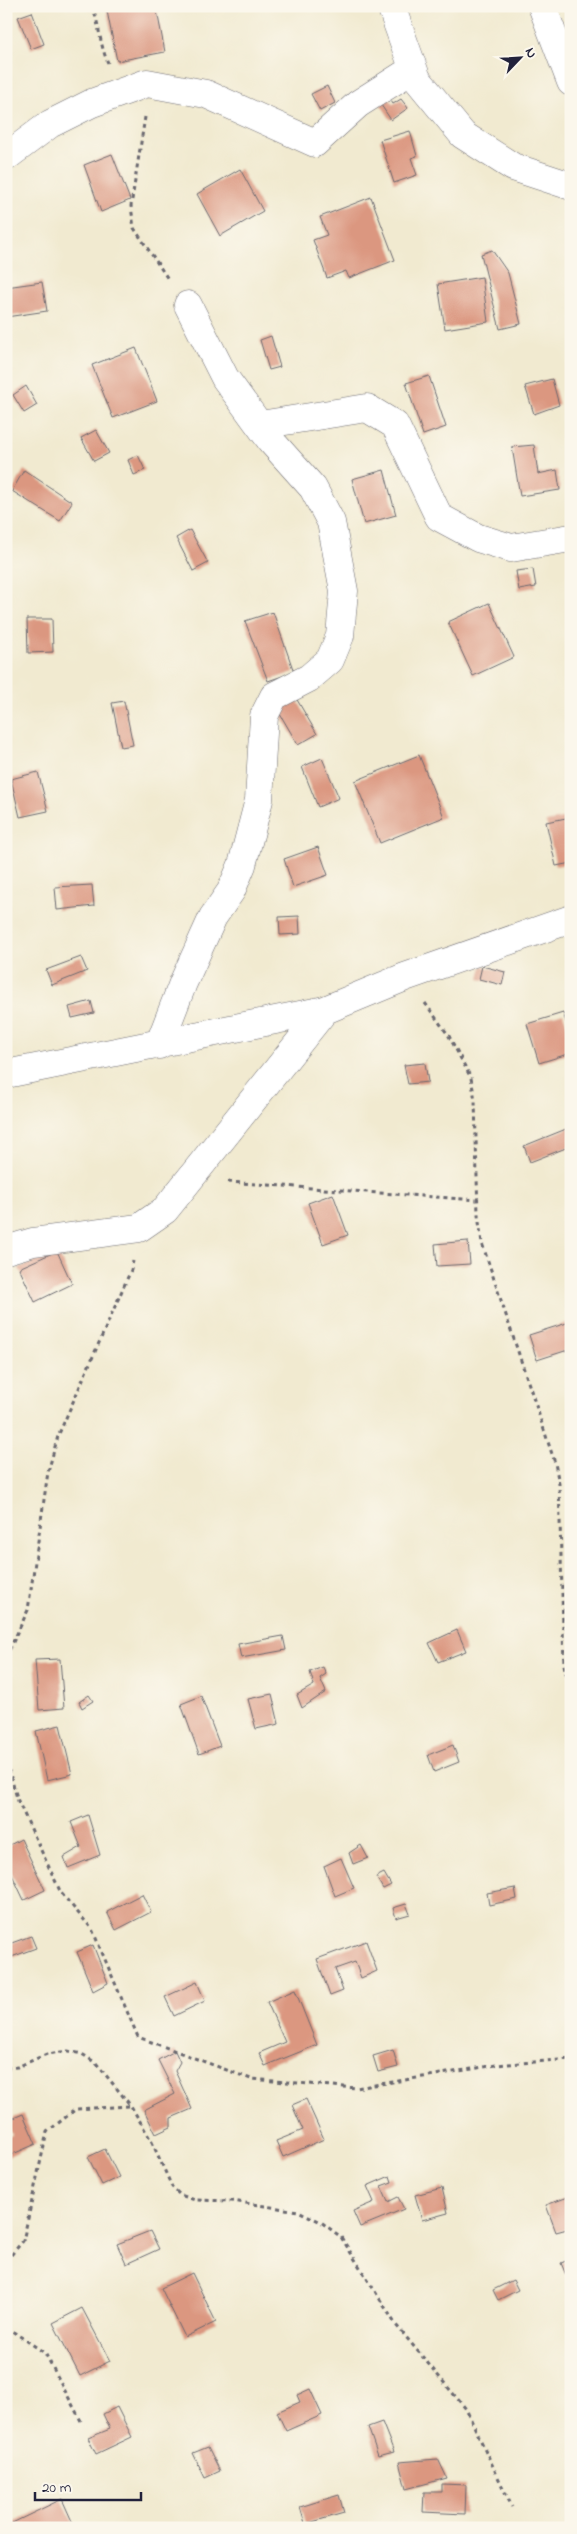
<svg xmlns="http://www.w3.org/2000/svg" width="577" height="2534" viewBox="0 0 577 2534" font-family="'Indie Flower',sans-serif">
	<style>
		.building { fill: #db9780 }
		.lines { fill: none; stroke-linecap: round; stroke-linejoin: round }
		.minor-casing { stroke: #6a686f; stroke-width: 29 }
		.path { stroke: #6a686f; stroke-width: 3; stroke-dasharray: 4 4; stroke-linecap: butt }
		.minor { stroke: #fff; stroke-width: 28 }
	</style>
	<rect width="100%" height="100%" fill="#fbf7ec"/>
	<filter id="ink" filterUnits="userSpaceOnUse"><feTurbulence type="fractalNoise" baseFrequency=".02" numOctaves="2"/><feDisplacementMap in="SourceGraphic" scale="10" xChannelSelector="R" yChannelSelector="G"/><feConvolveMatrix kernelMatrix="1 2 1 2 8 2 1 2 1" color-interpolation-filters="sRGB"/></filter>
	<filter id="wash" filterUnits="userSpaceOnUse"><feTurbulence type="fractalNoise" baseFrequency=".0096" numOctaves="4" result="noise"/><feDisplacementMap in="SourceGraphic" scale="20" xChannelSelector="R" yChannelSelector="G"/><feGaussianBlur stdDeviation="1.12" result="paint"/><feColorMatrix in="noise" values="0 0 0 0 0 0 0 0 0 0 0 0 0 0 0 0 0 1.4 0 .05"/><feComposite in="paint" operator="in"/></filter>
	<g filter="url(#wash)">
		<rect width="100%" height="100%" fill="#f1ead0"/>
		<g id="blocks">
			<path class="building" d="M106,6H156L165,52L117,61Z
				M32,12L44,44L31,49L18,17Z
				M327,86L335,103L320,111L311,94Z
				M388,96L393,104L401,99L408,108L391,120L379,102Z
				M410,131L417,156L411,158L417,175L394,183L380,140Z
				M112,154L130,200L101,212L84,165Z
				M240,169L263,211L220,236L197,194Z
				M371,197L395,260L349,278L346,271L327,278L313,240L327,235L320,217Z
				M492,250L508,273L521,324L500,329L481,254Z
				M482,277L488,322L445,329L438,284Z
				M42,282L47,311L6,317V287Z
				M271,336L280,367L269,370L260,340Z
				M136,348L157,401L113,418L92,365Z
				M429,376L446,427L423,435L406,383Z
				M552,379L559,405L534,414L525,386Z
				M26,386L37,405L24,413L13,395Z
				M96,430L109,453L94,461L81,438Z
				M534,445L538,474L557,470L560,490L520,496L512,447Z
				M138,455L145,470L134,475L128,460Z
				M24,470L72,502L60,521L12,491Z
				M384,470L396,515L364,524L352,479Z
				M190,530L208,563L193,571L176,538Z
				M533,569L536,587L519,590L516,571Z
				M489,603L514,657L473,676L448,622Z
				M273,612L294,672L268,681L245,621Z
				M27,619H52L53,652L28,653Z
				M296,698L317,734L298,745L277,709Z
				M124,701L133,745L121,747L112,703Z
				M419,755L444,817L380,843L355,781Z
				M322,758L339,798L318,807L302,767Z
				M38,772L48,811L20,817L11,779Z
				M571,817V863L556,866L546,822Z
				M318,847L328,875L293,887L284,859Z
				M92,885L94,906L57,910L55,887Z
				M299,916L300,934L280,935L279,917Z
				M81,957L87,971L52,985L46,970Z
				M482,966L505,972L502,985L479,979Z
				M91,1001L94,1013L72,1018L69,1007Z
				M563,1013L571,1037V1053L539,1063L527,1024Z
				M425,1063L428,1082L408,1084L404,1065Z
				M571,1127V1146L530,1162L524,1146Z
				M333,1194L348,1235L323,1244L308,1203Z
				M468,1241L470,1264L437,1266L435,1244Z
				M57,1251L72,1284L35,1302L19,1268Z
				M570,1322L571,1349L537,1360L529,1335Z
				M457,1630L466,1651L438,1662L429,1643Z
				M283,1636L286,1650L241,1658L238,1644Z
				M60,1659L64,1708L39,1710L35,1660Z
				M323,1667L326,1674L320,1678L326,1692L302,1708L297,1695L314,1685L310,1672Z
				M272,1694L279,1724L256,1729L248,1699Z
				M89,1695L93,1701L82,1708L79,1702Z
				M201,1696L220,1746L199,1754L181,1704Z
				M60,1725L72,1774L47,1780L36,1731Z
				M453,1745L459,1762L434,1772L428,1755Z
				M88,1815L100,1855L68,1868L64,1857L81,1847L71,1822Z
				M21,1839L45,1890L24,1900L6,1862V1847Z
				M361,1845L368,1858L353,1864L349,1853Z
				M341,1858L354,1888L335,1896L324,1866Z
				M384,1873L391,1885L383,1889L376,1877Z
				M515,1888L517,1899L489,1905L487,1893Z
				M142,1894L151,1912L116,1930L107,1912Z
				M406,1904L410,1914L396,1918L393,1908Z
				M31,1936L36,1948L6,1959V1945Z
				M366,1941L377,1971L361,1978L355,1962L335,1969L343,1991L330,1996L317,1959Z
				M93,1945L108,1983L93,1991L77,1952Z
				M197,1982L205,2001L174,2016L165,1997Z
				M295,1990L317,2045L265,2066L259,2053L285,2042L267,2002Z
				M393,2050L398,2067L378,2072L373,2056Z
				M175,2051L180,2062L175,2071L192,2109L171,2118V2127L156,2134L144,2110L175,2094L158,2060Z
				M306,2099L324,2139L283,2157L276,2141L303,2130L292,2105Z
				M23,2114L36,2144L6,2157V2137L12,2135L6,2121Z
				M105,2149L119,2177L102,2185L88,2157Z
				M390,2176L392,2182L381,2186L388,2202L398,2197L404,2209L360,2227L353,2211L374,2202L367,2186Z
				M442,2188L448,2213L422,2220L415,2195Z
				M571,2196V2228L556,2232L546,2205Z
				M150,2231L159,2249L126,2264L117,2244Z
				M571,2259V2274L566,2275L561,2263Z
				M192,2273L216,2322L185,2337L161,2288Z
				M513,2280L518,2290L498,2300L493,2290Z
				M82,2308L110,2361L80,2376L53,2323Z
				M310,2389L322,2415L286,2431L277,2412L300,2402L297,2395Z
				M117,2407L132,2437L96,2454L88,2438L110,2429L103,2414Z
				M382,2422L394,2452L378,2456L368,2427Z
				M208,2447L220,2471L205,2478L193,2453Z
				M438,2459L447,2478L406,2489L399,2462Z
				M442,2484L466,2485L465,2514L423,2512L424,2492H442Z
				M339,2495L344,2513L305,2524L300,2507Z
				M62,2499L75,2528H6V2526Z"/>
		</g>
	</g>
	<g filter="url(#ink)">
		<use href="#blocks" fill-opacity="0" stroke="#6a686f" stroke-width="1"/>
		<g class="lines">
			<g class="minor-casing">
				<path id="minor" d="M391,6L417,79L463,135L513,167L571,186
					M542,6L571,82
					M6,157L50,124L92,103L147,83L206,94L315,143L358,104L413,69
					M260,425L367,408L395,425L439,517L478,538L511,548L571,538
					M159,1045L183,983L213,917L231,891L242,865L259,800L264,716L274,696L309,678L330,660L340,636L344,591L331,522L313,488L271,441L225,378L188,305
					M6,1074L325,1010L405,977L571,919
					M6,1250L33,1242L139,1228L165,1210L325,1010"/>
			</g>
			<path class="path" d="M92,6C100,25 99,43 108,63
				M145,117L131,206L134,228L168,279
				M425,1003L449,1036L471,1078L475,1100L478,1215L482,1243L555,1463L559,1484L564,1665L571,1697
				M228,1182L477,1200
				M6,1657L28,1610L48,1472L58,1436L131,1270L133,1261
				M6,1761L18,1801L61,1893L92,1929L138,2037L251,2079L356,2088L496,2065L571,2059
				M6,2068L17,2067L47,2054L68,2051L82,2054L96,2063L131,2106L152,2142L172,2187L180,2195L195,2200L232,2201L298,2211L321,2222L341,2237L396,2325L466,2409L512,2507
				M6,2261L23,2241L47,2132L76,2109L131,2106
				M6,2327L45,2353L81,2421"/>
			<use href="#minor" class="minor"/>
		</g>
	</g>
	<rect width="577" height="2534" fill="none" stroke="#fbf7ec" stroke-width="25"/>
	<g transform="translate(520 58) rotate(65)" stroke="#fbf7ec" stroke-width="4" paint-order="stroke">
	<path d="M0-4L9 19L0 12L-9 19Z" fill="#22223b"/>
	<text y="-8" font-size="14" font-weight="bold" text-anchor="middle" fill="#22223b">N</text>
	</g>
	<path d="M35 2492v8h106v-8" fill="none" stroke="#22223b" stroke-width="2.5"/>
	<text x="42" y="2492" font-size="15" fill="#22223b" stroke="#fbf7ec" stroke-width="4" paint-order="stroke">20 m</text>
</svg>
